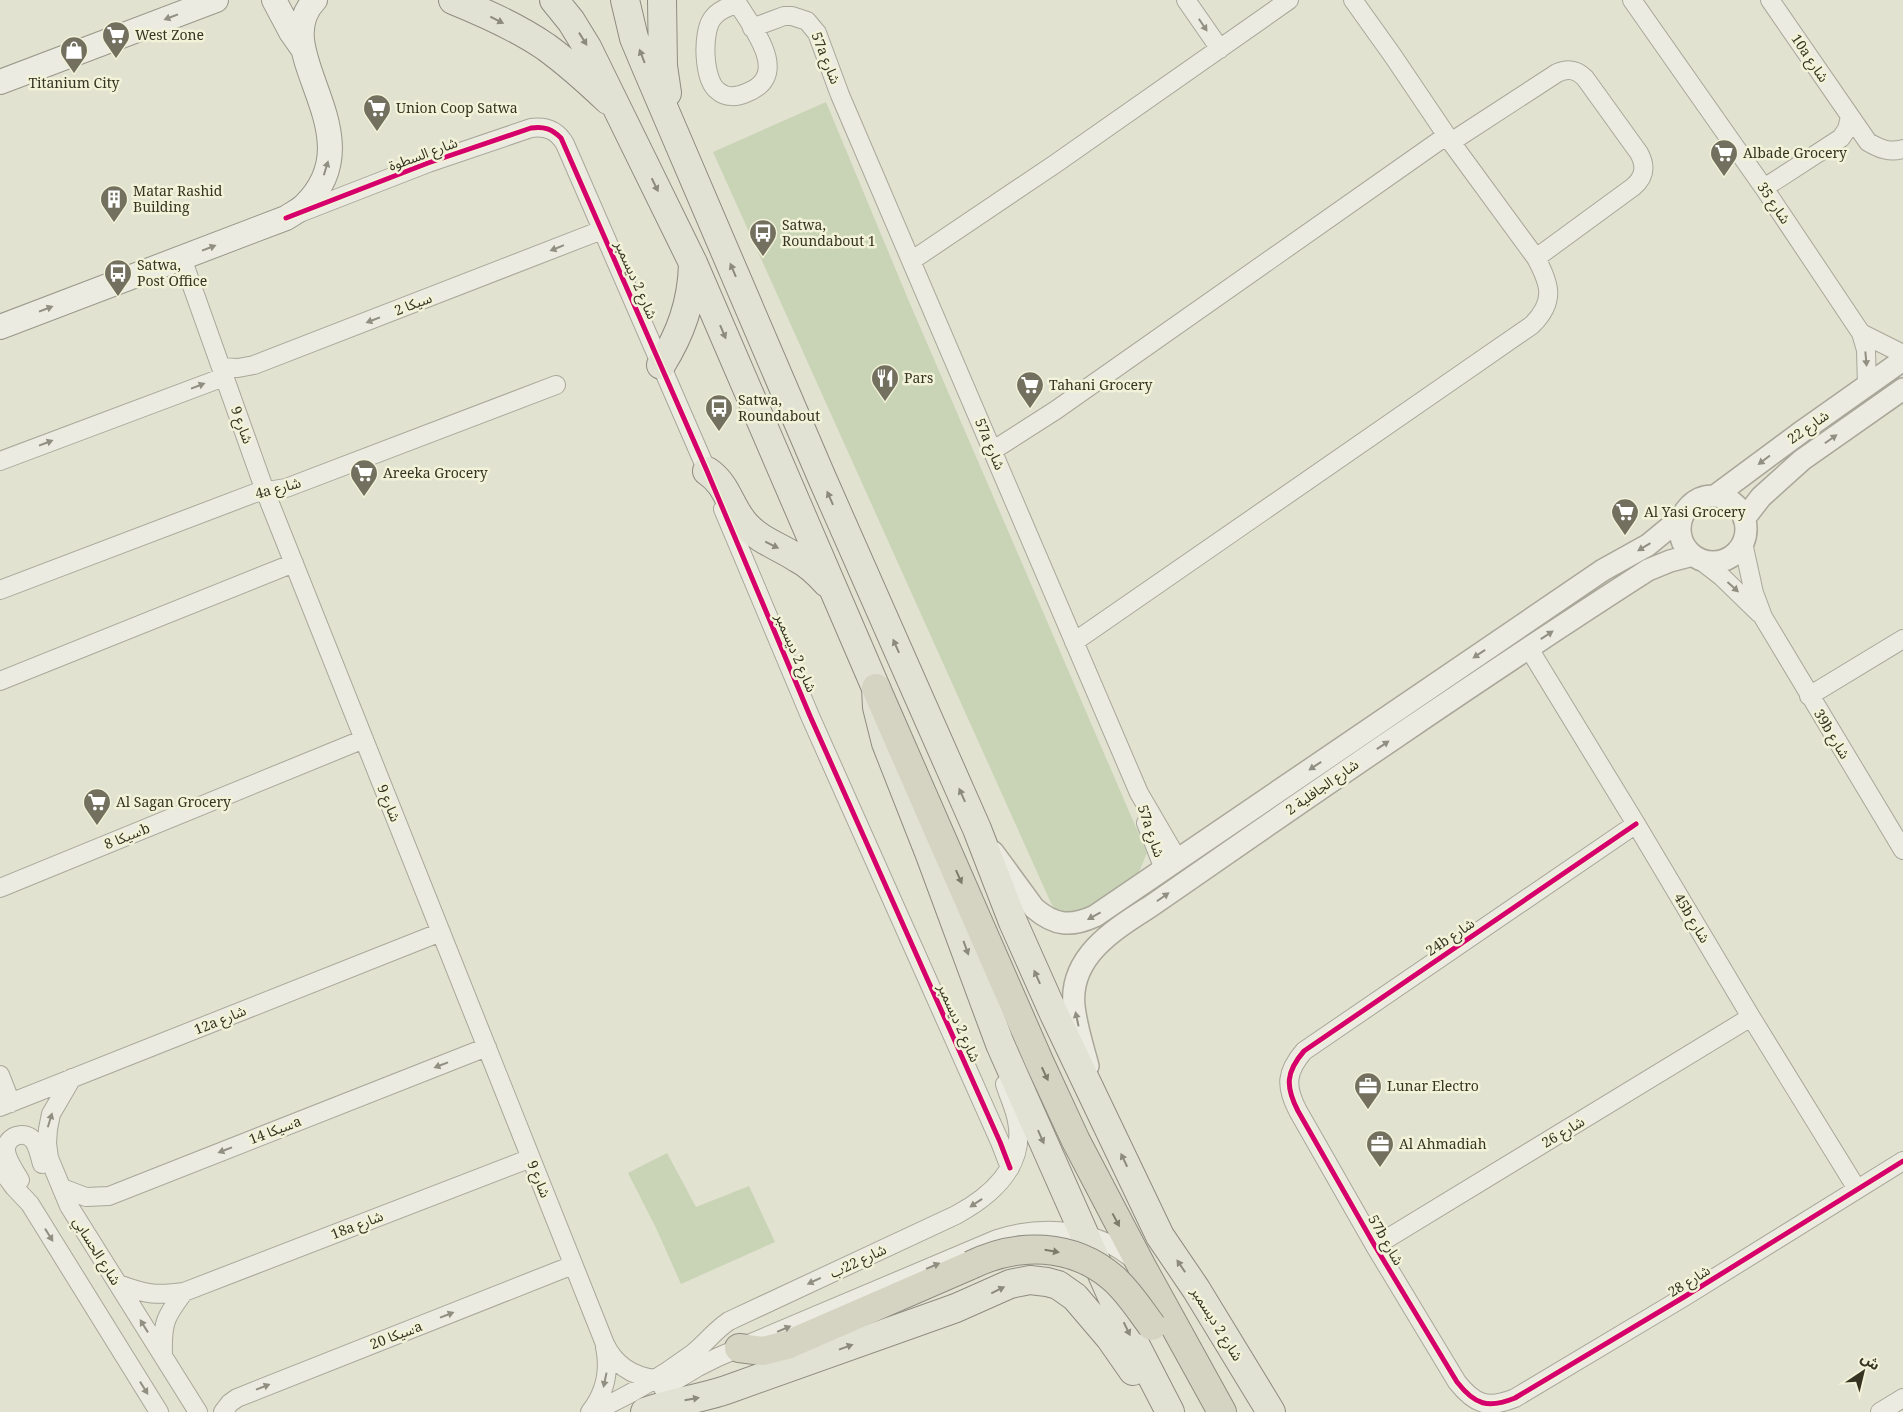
<svg xmlns="http://www.w3.org/2000/svg" width="1903" height="1412" viewBox="0 0 1903 1412" font-family="'Noto Serif','Noto Sans Arabic',serif">
	<style>
		.green { fill: #c9d3b5 }
		.lines { fill: none; stroke-linecap: round; stroke-linejoin: round }
		.minor-casing { stroke: #a8a799; stroke-width: 20 }
		.tertiary-casing { stroke: #a8a799; stroke-width: 24 }
		.secondary-casing { stroke: #989789; stroke-width: 26 }
		.primary-casing { stroke: #8e8c80; stroke-width: 30 }
		.motorway-casing { stroke: #8e8c80; stroke-width: 30 }
		.minor { stroke: #ebebe1; stroke-width: 18 }
		.tertiary { stroke: #ebebe1; stroke-width: 21 }
		.secondary { stroke: #ebebe1; stroke-width: 24 }
		.primary { stroke: #e2e2d4; stroke-width: 28 }
		.motorway { stroke: #d5d4c2; stroke-width: 28 }
		.motorway-bridge-casing { stroke: #8e8c80; stroke-width: 30; stroke-linecap: butt }
		.motorway-bridge { stroke: #d5d4c2; stroke-width: 28 }
		.cycleway-casing { stroke: #f1f2d8; stroke-width: 8 }
		.cycleway { stroke: #d6006c; stroke-width: 5 }
		.oneway { fill: #918f82 }
		.oneway2 { fill: #8c8a7b }
		.oneway3 { fill: #7e7b6a }
		.labels { text-anchor: middle; stroke-width: 5; stroke-linejoin: round; paint-order: stroke }
		.poi-label { font-size: 14px; fill: #373322; stroke: #f1f2d8; text-anchor: start }
		.street-label { font-size: 14px; fill: #373322; stroke: #f1f2d8 }
	</style>
	<rect width="100%" height="100%" fill="#e2e2d1"/>
	<path class="green" d="M826,102L908,299L1147,853L1130,893L1079,921L1060,917L1051,903L713,152Z
		M667,1153L696,1207L749,1186L775,1242L681,1284L656,1228L628,1173Z"/>
	<g class="lines">
		<g class="minor-casing">
			<path id="minor" d="M735,0L738,4C753,29 792,76 746,93C737,97 726,98 718,91C703,80 702,33 712,19C718,10 728,7 738,4
				M1186,0L1220,49
				M1632,0L1764,188L1861,333L1866,350L1867,387
				M1770,0L1868,142C1880,149 1890,153 1903,149
				M752,28L784,16H792L807,21L817,33L840,95L1139,793L1178,860
				M1451,142L1557,73C1568,68 1576,69 1585,78L1639,153C1646,166 1645,177 1633,187L1536,258
				M1764,188L1841,138L1847,129L1850,117
				M297,214L428,163L531,128C546,126 557,130 565,144L711,480
				M182,258L265,491L605,1344C615,1365 632,1376 655,1379
				M911,261L1055,164L1289,0
				M1861,333L1903,354
				M221,367L238,368L254,365L602,230
				M992,451L1056,410L1446,136
				M0,461L224,377
				M723,509L810,716L1000,1142L1010,1168
				M1743,543L1754,593L1763,617L1903,850
				M1700,560L1722,577L1759,613
				M0,590L255,493L286,488L556,385
				M1074,642L1480,361L1532,325C1556,301 1550,284 1536,258L1451,142L1393,56L1353,0
				M1528,647L1636,824L1751,1017L1857,1189
				M0,681L294,563
				M1809,696L1903,639
				M1146,823L1164,869
				M1636,824L1304,1051C1286,1072 1285,1086 1298,1111L1375,1246L1457,1382C1475,1405 1488,1409 1515,1398L1684,1297L1903,1161
				M0,888L364,739
				M0,1075L11,1103
				M72,1078L51,1114L48,1129L47,1143L49,1158L69,1206L198,1412
				M0,1107L441,932
				M0,1168L14,1187L30,1204L159,1412
				M20,1180C15,1171 7,1161 6,1151C5,1136 25,1129 34,1141C38,1147 40,1157 42,1164
				M62,1188L86,1197L109,1196L487,1047
				M1375,1246L1751,1017
				M118,1284C145,1294 155,1296 184,1292L531,1158
				M163,1355C162,1323 165,1317 184,1292
				M663,1388L698,1367L718,1357L997,1239C1044,1224 1098,1228 1136,1262
				M223,1412L230,1403L237,1398L573,1265
				M590,1412C605,1393 610,1371 605,1347
				M592,1412C627,1397 661,1377 692,1354C705,1344 715,1330 729,1321L956,1215C991,1196 1026,1166 1017,1121C1015,1109 1009,1097 1005,1084
				M1880,1412L1903,1398"/>
		</g>
		<g class="tertiary-casing">
			<path id="tertiary" d="M1715,496L1804,430L1903,360
				M1680 529a33 33 0 1 1 66 0a33 33 0 1 1-66 0Z
				M1744,519L1761,497L1802,460L1903,389
				M993,852L1034,908C1055,926 1071,927 1095,916L1603,570L1648,545L1682,517
				M1088,1066C1083,1047 1076,1026 1074,1006C1069,956 1115,929 1151,906C1315,792 1480,678 1648,570L1670,561L1693,555"/>
		</g>
		<g class="secondary-casing">
			<path id="secondary" d="M274,0L291,32L303,49
				M0,82L216,0
				M0,327L286,218C292,214 300,210 305,205C377,134 265,51 315,0"/>
		</g>
		<g class="primary-casing">
			<path id="primary" d="M453,0C485,13 517,27 546,47C568,63 588,81 608,100
				M554,0L571,21L587,47L693,263L876,688L877,707L886,743L930,855L1000,1044L1121,1317L1170,1412
				M625,0L634,38L644,62L822,478L977,829L1013,922L1054,1014L1160,1236L1196,1289L1271,1412
				M662,0L663,66L667,93
				M661,365C681,333 692,302 693,264
				M707,471C728,485 729,506 745,524C760,541 779,546 797,558C809,564 818,573 827,583
				M645,1412C672,1402 699,1399 726,1390L956,1308L1010,1284L1030,1280L1047,1282L1058,1285L1075,1297L1110,1338L1133,1371"/>
		</g>
		<g class="motorway-casing">
			<path id="motorway" d="M876,688L1039,1061L1076,1141L1142,1267L1222,1412
				M739,1348L763,1351L787,1345L971,1265"/>
		</g>
		<use href="#minor" class="minor"/>
		<use href="#tertiary" class="tertiary"/>
		<use href="#secondary" class="secondary"/>
		<use href="#primary" class="primary"/>
		<use href="#motorway" class="motorway"/>
		<g class="motorway-bridge-casing">
			<path id="motorway-bridge" d="M971,1265C1018,1242 1072,1243 1113,1278C1129,1292 1140,1310 1152,1326"/>
		</g>
		<use href="#motorway-bridge" class="motorway-bridge"/>
		<g class="cycleway-casing">
			<path id="cycleway" d="M286,218L428,163L531,128C544,126 552,129 561,138L707,471L810,716L1000,1142L1010,1168
				M1636,824L1304,1051C1286,1072 1285,1086 1298,1111L1375,1246L1457,1382C1475,1405 1488,1409 1515,1398L1684,1297L1903,1161"/>
		</g>
		<use href="#cycleway" class="cycleway"/>
	</g>
	<defs><path id="oneway-solid" d="M-6-.8H1V-3.2L6.5 0L1 3.2V.8H-6Z" transform="scale(1.25)"/></defs>
	<g class="oneway">
		<use href="#oneway-solid" transform="translate(171 17) rotate(159)"/>
		<use href="#oneway-solid" transform="translate(1203 25) rotate(56)"/>
		<use href="#oneway-solid" transform="translate(326 168) rotate(-73)"/>
		<use href="#oneway-solid" transform="translate(209 248) rotate(-21)"/>
		<use href="#oneway-solid" transform="translate(557 248) rotate(158)"/>
		<use href="#oneway-solid" transform="translate(46 309) rotate(-21)"/>
		<use href="#oneway-solid" transform="translate(373 320) rotate(159)"/>
		<use href="#oneway-solid" transform="translate(1866 359) rotate(85)"/>
		<use href="#oneway-solid" transform="translate(198 386) rotate(-21)"/>
		<use href="#oneway-solid" transform="translate(1831 439) rotate(-35)"/>
		<use href="#oneway-solid" transform="translate(46 443) rotate(-21)"/>
		<use href="#oneway-solid" transform="translate(1764 460) rotate(143)"/>
		<use href="#oneway-solid" transform="translate(1644 547) rotate(149)"/>
		<use href="#oneway-solid" transform="translate(1733 587) rotate(42)"/>
		<use href="#oneway-solid" transform="translate(1547 635) rotate(-33)"/>
		<use href="#oneway-solid" transform="translate(1479 654) rotate(146)"/>
		<use href="#oneway-solid" transform="translate(1383 745) rotate(-34)"/>
		<use href="#oneway-solid" transform="translate(1315 766) rotate(146)"/>
		<use href="#oneway-solid" transform="translate(1163 897) rotate(-35)"/>
		<use href="#oneway-solid" transform="translate(1094 916) rotate(151)"/>
		<use href="#oneway-solid" transform="translate(1077 1019) rotate(-102)"/>
		<use href="#oneway-solid" transform="translate(441 1065) rotate(159)"/>
		<use href="#oneway-solid" transform="translate(50 1120) rotate(-73)"/>
		<use href="#oneway-solid" transform="translate(225 1150) rotate(159)"/>
		<use href="#oneway-solid" transform="translate(976 1203) rotate(146)"/>
		<use href="#oneway-solid" transform="translate(49 1235) rotate(58)"/>
		<use href="#oneway-solid" transform="translate(933 1266) rotate(-23)"/>
		<use href="#oneway-solid" transform="translate(814 1281) rotate(155)"/>
		<use href="#oneway-solid" transform="translate(447 1315) rotate(-21)"/>
		<use href="#oneway-solid" transform="translate(144 1326) rotate(-122)"/>
		<use href="#oneway-solid" transform="translate(784 1329) rotate(-23)"/>
		<use href="#oneway-solid" transform="translate(605 1380) rotate(102)"/>
		<use href="#oneway-solid" transform="translate(263 1387) rotate(-21)"/>
		<use href="#oneway-solid" transform="translate(144 1388) rotate(58)"/>
	</g>
	<g class="oneway2">
		<use href="#oneway-solid" transform="translate(497 20) rotate(27)"/>
		<use href="#oneway-solid" transform="translate(583 39) rotate(58)"/>
		<use href="#oneway-solid" transform="translate(642 56) rotate(-111)"/>
		<use href="#oneway-solid" transform="translate(655 185) rotate(64)"/>
		<use href="#oneway-solid" transform="translate(733 270) rotate(-113)"/>
		<use href="#oneway-solid" transform="translate(723 332) rotate(67)"/>
		<use href="#oneway-solid" transform="translate(830 498) rotate(-114)"/>
		<use href="#oneway-solid" transform="translate(772 545) rotate(26)"/>
		<use href="#oneway-solid" transform="translate(896 646) rotate(-114)"/>
		<use href="#oneway-solid" transform="translate(962 795) rotate(-114)"/>
		<use href="#oneway-solid" transform="translate(966 948) rotate(70)"/>
		<use href="#oneway-solid" transform="translate(1037 977) rotate(-114)"/>
		<use href="#oneway-solid" transform="translate(1041 1137) rotate(66)"/>
		<use href="#oneway-solid" transform="translate(1124 1160) rotate(-115)"/>
		<use href="#oneway-solid" transform="translate(1181 1266) rotate(-124)"/>
		<use href="#oneway-solid" transform="translate(998 1290) rotate(-26)"/>
		<use href="#oneway-solid" transform="translate(1127 1329) rotate(64)"/>
		<use href="#oneway-solid" transform="translate(846 1347) rotate(-20)"/>
		<use href="#oneway-solid" transform="translate(692 1399) rotate(-10)"/>
	</g>
	<g class="oneway3">
		<use href="#oneway-solid" transform="translate(959 877) rotate(66)"/>
		<use href="#oneway-solid" transform="translate(1045 1074) rotate(65)"/>
		<use href="#oneway-solid" transform="translate(1116 1220) rotate(62)"/>
		<use href="#oneway-solid" transform="translate(1052 1251) rotate(10)"/>
	</g>
	<defs>
		<g id="supermarket-pin" transform="scale(1.4375)"><path d="M0 17L-7.5 6A9.5 9.5 0 1 1 7.5 6Z" fill="#73705f" stroke="#f1f2d8"/><path d="M-6-5.5h2.5l.6 2H6L4.5 2H-2.5L-4.4-4H-6ZM-1.5 3.2a1.3 1.3 0 1 0 .1 0ZM3 3.2a1.3 1.3 0 1 0 .1 0Z" fill="#fff"/></g>
		<g id="shop-pin" transform="scale(1.4375)"><path d="M0 17L-7.5 6A9.5 9.5 0 1 1 7.5 6Z" fill="#73705f" stroke="#f1f2d8"/><path d="M-5-2.5h2.3a2.7 3.5 0 0 1 5.4 0H5L5.5 6h-11ZM-1.5-2.5h3a1.5 2.3 0 0 0-3 0Z" fill="#fff"/></g>
		<g id="building-pin" transform="scale(1.4375)"><path d="M0 17L-7.5 6A9.5 9.5 0 1 1 7.5 6Z" fill="#73705f" stroke="#f1f2d8"/><path d="M-4-6H4V6H1V3H-1V6H-4ZM-2.5-4.3h1.7v1.8h-1.7ZM.8-4.3h1.7v1.8H.8ZM-2.5-1h1.7V.8h-1.7ZM.8-1h1.7V.8H.8Z" fill="#fff"/></g>
		<g id="bus-pin" transform="scale(1.4375)"><path d="M0 17L-7.5 6A9.5 9.5 0 1 1 7.5 6Z" fill="#73705f" stroke="#f1f2d8"/><path d="M-5-6H5V4H4V6H2V4H-2V6H-4V4H-5ZM-3.5-4V0h7V-4ZM-3.5 1.2v1.5H-2V1.2ZM2 1.2v1.5H3.5V1.2Z" fill="#fff"/></g>
		<g id="restaurant-pin" transform="scale(1.4375)"><path d="M0 17L-7.5 6A9.5 9.5 0 1 1 7.5 6Z" fill="#73705f" stroke="#f1f2d8"/><path d="M-5-6h1v4h1v-4h1v4h1v-4h1v5L-1.5 .5V6h-2V.5L-5-1ZM5-6V6H3V1.5H1.5Q1.5-4 5-6Z" fill="#fff"/></g>
		<g id="office-pin" transform="scale(1.4375)"><path d="M0 17L-7.5 6A9.5 9.5 0 1 1 7.5 6Z" fill="#73705f" stroke="#f1f2d8"/><path d="M-6-3h4V-5.5h4V-3h4V5H-6ZM-1-4.5V-3h2v-1.5ZM-6 0V1H6V0Z" fill="#fff"/></g>
	</defs>
	<g fill-rule="evenodd">
		<use href="#supermarket-pin" x="116" y="35"/>
		<use href="#shop-pin" x="74" y="50"/>
		<use href="#supermarket-pin" x="377" y="108"/>
		<use href="#supermarket-pin" x="1724" y="153"/>
		<use href="#building-pin" x="114" y="199"/>
		<use href="#bus-pin" x="763" y="233"/>
		<use href="#bus-pin" x="118" y="273"/>
		<use href="#restaurant-pin" x="885" y="378"/>
		<use href="#supermarket-pin" x="1030" y="385"/>
		<use href="#bus-pin" x="719" y="408"/>
		<use href="#supermarket-pin" x="364" y="473"/>
		<use href="#supermarket-pin" x="1625" y="512"/>
		<use href="#supermarket-pin" x="97" y="802"/>
		<use href="#office-pin" x="1368" y="1086"/>
		<use href="#office-pin" x="1380" y="1144"/>
	</g>
	<g class="labels">
		<g class="poi-label">
			<text x="135" y="40">West Zone</text>
			<text x="74" y="88" text-anchor="middle">Titanium City</text>
			<text x="396" y="113">Union Coop Satwa</text>
			<text x="1743" y="158">Albade Grocery</text>
			<text x="133" y="196">Matar Rashid<tspan x="133" dy="16">Building</tspan></text>
			<text x="782" y="230">Satwa,<tspan x="782" dy="16">Roundabout 1</tspan></text>
			<text x="137" y="270">Satwa,<tspan x="137" dy="16">Post Office</tspan></text>
			<text x="904" y="383">Pars</text>
			<text x="1049" y="390">Tahani Grocery</text>
			<text x="738" y="405">Satwa,<tspan x="738" dy="16">Roundabout</tspan></text>
			<text x="383" y="478">Areeka Grocery</text>
			<text x="1644" y="517">Al Yasi Grocery</text>
			<text x="116" y="807">Al Sagan Grocery</text>
			<text x="1387" y="1091">Lunar Electro</text>
			<text x="1399" y="1149">Al Ahmadiah</text>
		</g>
		<g class="street-label">
			<text transform="translate(826 58) rotate(68)" y="5">57a شارع</text>
			<text transform="translate(1810 58) rotate(56)" y="5">10a شارع</text>
			<text transform="translate(423 154) rotate(-20)" y="5">شارع السطوة</text>
			<text transform="translate(1774 203) rotate(56)" y="5">شارع 35</text>
			<text transform="translate(636 280) rotate(66)" y="5">شارع 2 ديسمبر</text>
			<text transform="translate(413 304) rotate(-21)" y="5">سيكا 2</text>
			<text transform="translate(242 425) rotate(70)" y="5">شارع 9</text>
			<text transform="translate(1808 427) rotate(-35)" y="5">شارع 22</text>
			<text transform="translate(990 444) rotate(67)" y="5">57a شارع</text>
			<text transform="translate(278 488) rotate(-15)" y="5">4a شارع</text>
			<text transform="translate(796 653) rotate(67)" y="5">شارع 2 ديسمبر</text>
			<text transform="translate(1832 734) rotate(59)" y="5">39b شارع</text>
			<text transform="translate(1322 787) rotate(-35)" y="5">شارع الجافلية 2</text>
			<text transform="translate(389 803) rotate(68)" y="5">شارع 9</text>
			<text transform="translate(1151 831) rotate(71)" y="5">57a شارع</text>
			<text transform="translate(127 836) rotate(-22)" y="5">سيكا 8b</text>
			<text transform="translate(1692 918) rotate(59)" y="5">45b شارع</text>
			<text transform="translate(1450 937) rotate(-34)" y="5">24b شارع</text>
			<text transform="translate(220 1020) rotate(-22)" y="5">12a شارع</text>
			<text transform="translate(959 1023) rotate(66)" y="5">شارع 2 ديسمبر</text>
			<text transform="translate(275 1130) rotate(-21)" y="5">سيكا 14a</text>
			<text transform="translate(1563 1132) rotate(-31)" y="5">شارع 26</text>
			<text transform="translate(539 1179) rotate(68)" y="5">شارع 9</text>
			<text transform="translate(357 1225) rotate(-21)" y="5">18a شارع</text>
			<text transform="translate(1386 1240) rotate(60)" y="5">57b شارع</text>
			<text transform="translate(97 1251) rotate(58)" y="5">شارع الحسابي</text>
			<text transform="translate(858 1261) rotate(-25)" y="5">شارع 22ب</text>
			<text transform="translate(1689 1281) rotate(-32)" y="5">شارع 28</text>
			<text transform="translate(1217 1324) rotate(58)" y="5">شارع 2 ديسمبر</text>
			<text transform="translate(396 1335) rotate(-21)" y="5">سيكا 20a</text>
		</g>
	</g>
	<g transform="translate(1863 1372) rotate(35)" stroke="#f1f2d8" stroke-width="4" paint-order="stroke">
	<path d="M0-4L9 19L0 12L-9 19Z" fill="#373322"/>
	<text y="-8" font-size="14" font-weight="bold" text-anchor="middle" fill="#373322">ش</text>
	</g>
</svg>
